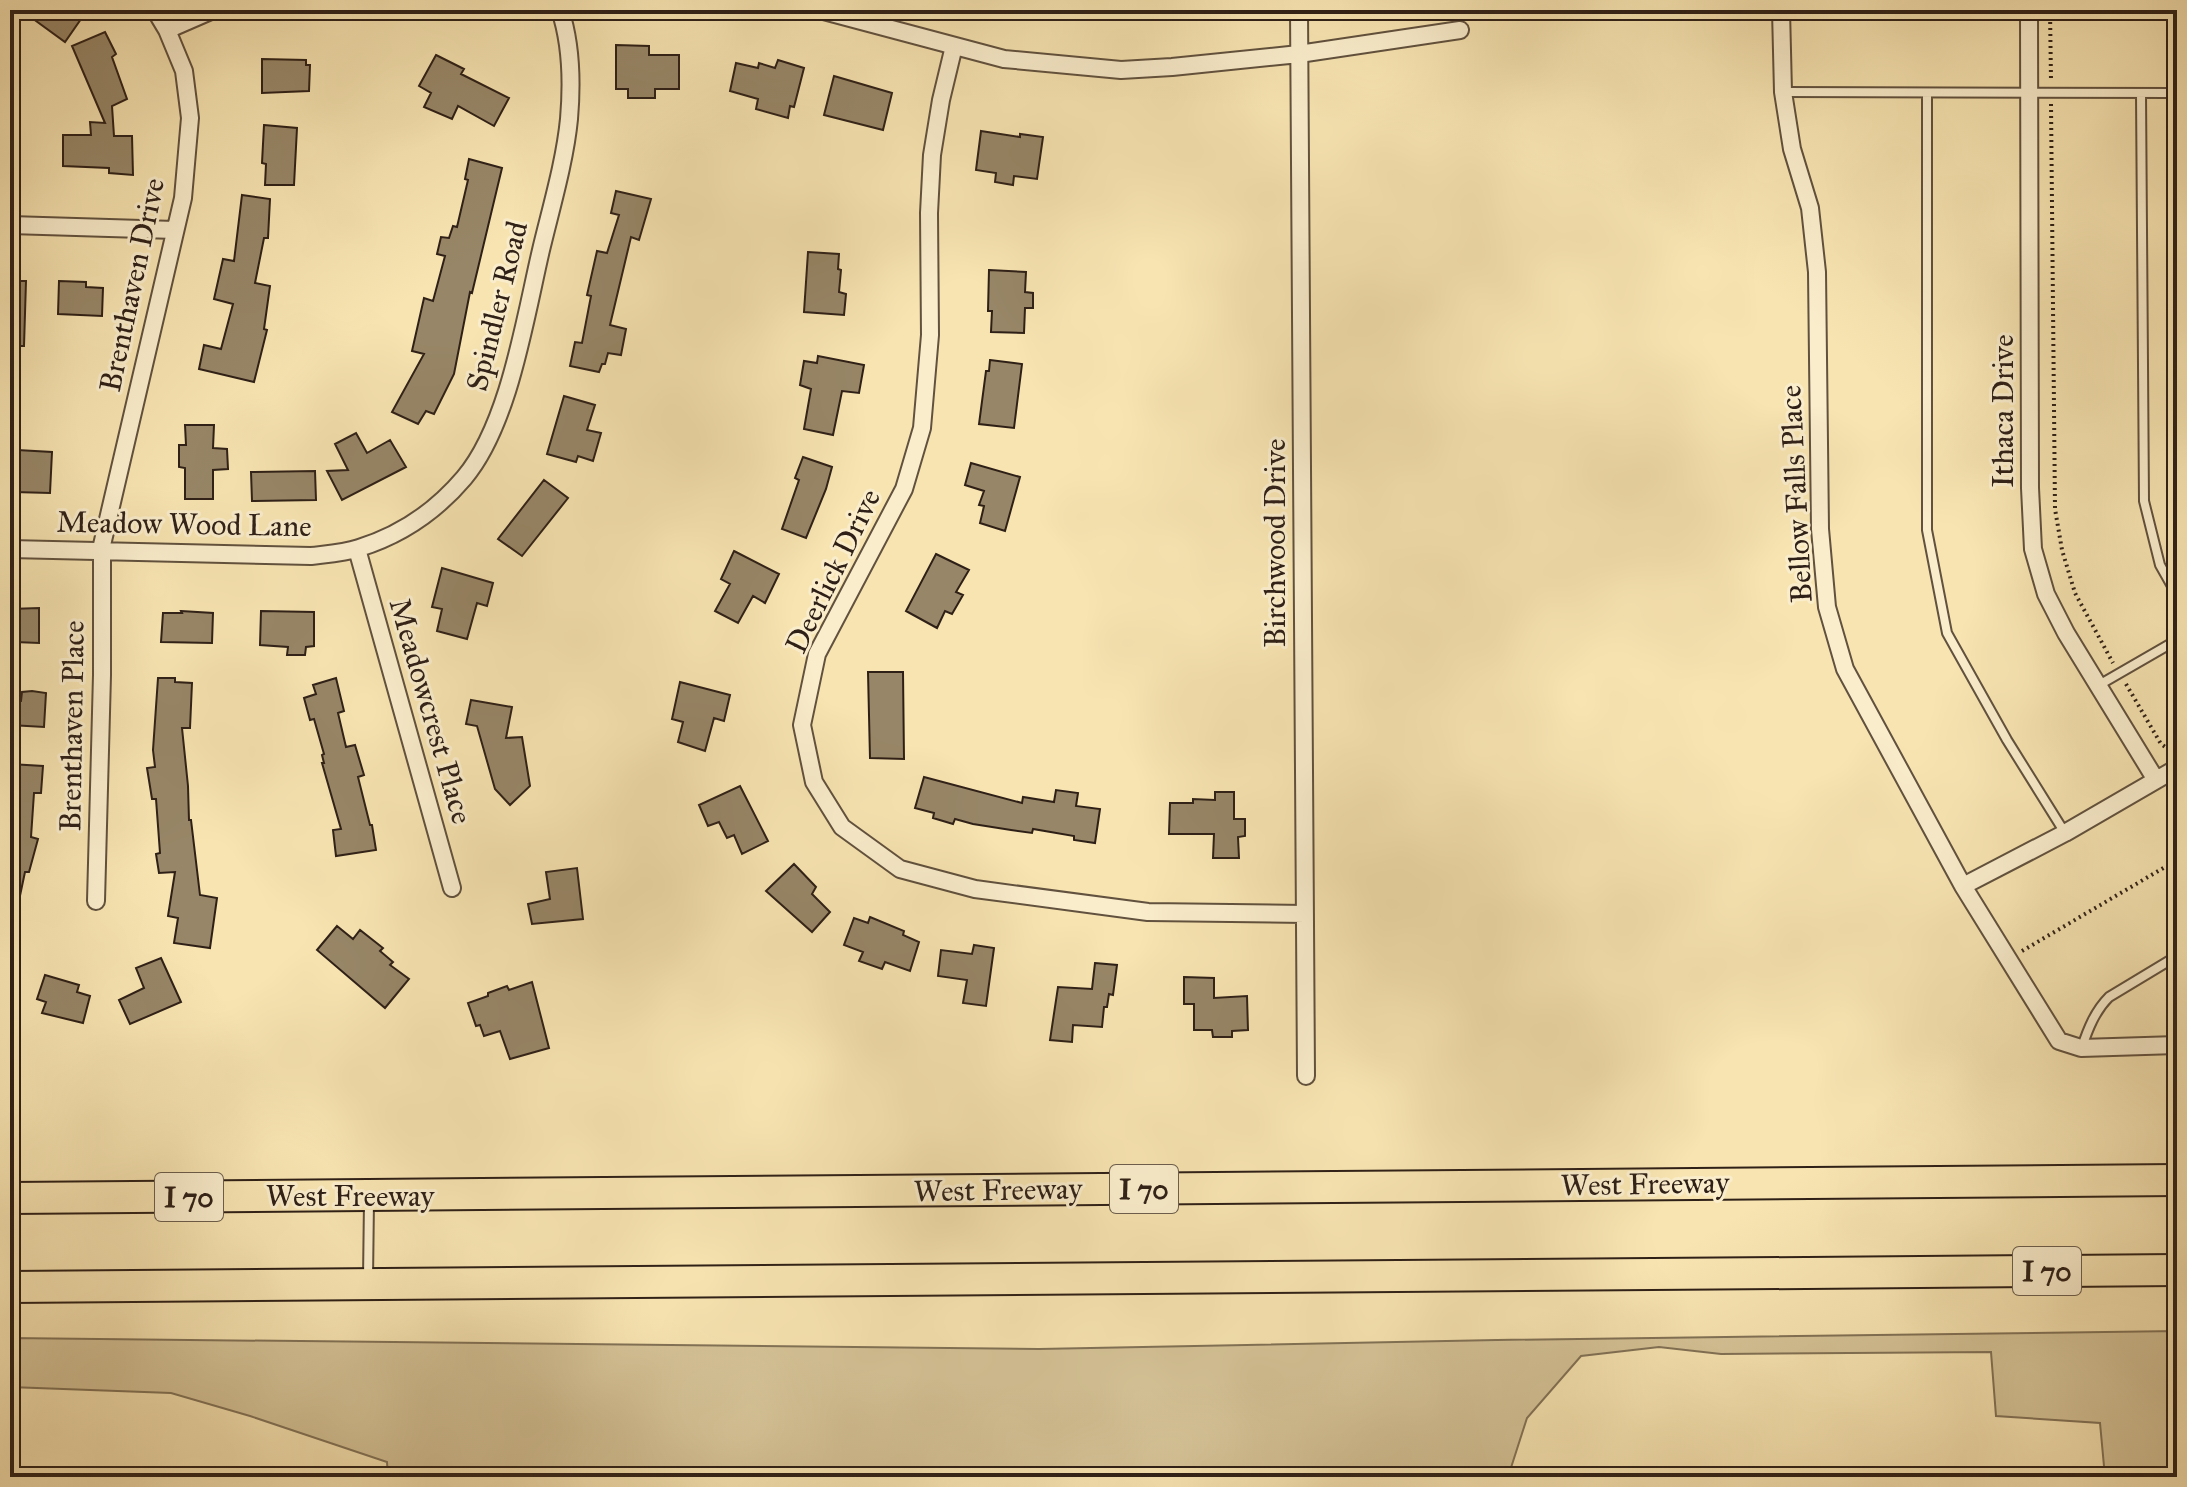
<svg xmlns="http://www.w3.org/2000/svg" width="2187" height="1487" viewBox="0 0 2187 1487" font-family="'IM FELL Great Primer',serif">
	<style>
		.green { fill: #d5c397; stroke: #827257; stroke-width: 2 }
		.building { fill: #978667; stroke: #2f2017; stroke-width: 2 }
		.lines { fill: none; stroke-linecap: round; stroke-linejoin: round }
		.lane-casing { stroke: #61513e; stroke-width: 12 }
		.street-casing { stroke: #61513e; stroke-width: 20 }
		.highway-casing { stroke: #2f2017; stroke-width: 34 }
		.path { stroke: #2f2017; stroke-width: 4; stroke-dasharray: 2 4; stroke-linecap: butt }
		.lane { stroke: #faedcc; stroke-width: 8 }
		.street { stroke: #faedcc; stroke-width: 16 }
		.highway { stroke: #f7e4b1; stroke-width: 30 }
		.labels { text-anchor: middle; stroke-width: 6; stroke-linejoin: round; paint-order: stroke }
		.shield { fill: #faedcc; stroke: #6c5e4d; stroke-width: 2 }
		.shield-label { font-size: 28px; font-weight: bold; fill: #2f2017 }
		.street-label { font-size: 30px; fill: #2f2017; stroke: #faedcc }
	</style>
	<rect width="100%" height="100%" fill="#f7e4b1"/>
	<filter id="stains"><feTurbulence type="fractalNoise" baseFrequency=".0025" numOctaves="4"/><feColorMatrix values="0 0 0 0 .2 0 0 0 0 .09 0 0 0 0 .02 0 0 0 .5 -.17"/></filter>
	<radialGradient id="worn" r=".72"><stop offset=".6" stop-color="#630" stop-opacity="0"/><stop offset="1" stop-color="#630" stop-opacity=".3"/></radialGradient>
	<path class="green" d="M2177,1331V1477H2105L2100,1423L1996,1416L1991,1352L1721,1354L1659,1347L1581,1356L1527,1418L1508,1477H388L387,1462L250,1416L171,1393L10,1387V1338L1039,1349L1497,1340Z"/>
	<path class="building" d="M21,10H68L81,19L65,42Z
		M105,32L116,54L112,57L127,99L112,106L114,136H132L133,175L109,173V168L63,166V135H91L90,122L105,123L72,46Z
		M616,45L649,46V55H679V89H655V98H628V89H616Z
		M436,55L464,69L461,74L509,98L494,126L458,106L452,119L424,107L431,93L419,86Z
		M262,59L306,60V65H310L309,91L262,93Z
		M778,60L804,68L794,107L790,106L788,118L756,109L758,99L730,91L736,63L758,68L759,63L775,68Z
		M834,76L892,93L883,130L824,115Z
		M264,125L297,128L294,185H265L266,164L262,163Z
		M981,131L1020,137V134L1043,137L1037,179L1014,176L1013,185L995,182L996,173L976,170Z
		M469,159L502,168L472,293L470,292L454,374L434,414L426,411L418,424L392,412L424,354L412,351L424,298L433,301L445,256L437,254L441,237L449,238L453,226L457,227L468,180L465,179Z
		M616,191L651,199L639,240L631,237L610,325L626,329L621,355L608,353L605,364H602L599,372L570,366L575,342L582,343L591,296L587,295L597,251L607,253L619,215L611,213Z
		M242,195L270,199L268,238H264L255,283L270,286L264,329L267,330L254,382L199,369L204,345L221,349L233,304L214,299L223,259L234,261Z
		M808,252L839,254L838,269L841,270L839,292L846,294L844,315L804,312Z
		M989,270L1026,272L1025,292L1033,293V308H1025L1024,333L991,332L992,311H988Z
		M10,281H26L24,346H10Z
		M59,281L86,282V287L103,288L102,316L58,314Z
		M818,356L864,365L859,393L842,391L833,435L804,429L811,389L800,385L804,361L817,363Z
		M990,360L1022,364L1014,428L979,424L986,371H989Z
		M564,396L595,405L587,430L601,433L593,461L578,456L576,462L547,454Z
		M185,425H214L213,448L227,449L228,469L213,470V499H185V468L179,467V445H186Z
		M356,433L367,453L390,440L406,467L342,500L327,471L348,470L335,444Z
		M17,450L52,452L50,493L14,492Z
		M803,457L832,467L826,489L806,538L782,529L799,480L795,478Z
		M971,463L1020,477L1005,531L980,523L984,506L979,505L984,491L965,485Z
		M315,471L316,500L252,501L251,472Z
		M544,480L568,498L522,556L498,539Z
		M734,551L779,574L765,603L753,596L738,623L715,611L730,584L721,579Z
		M936,554L969,570L956,592L963,595L952,614L945,611L937,628L906,611Z
		M442,568L493,583L487,606L477,603L467,639L437,631L442,609L432,607Z
		M39,608V643L15,642V639H10V609Z
		M181,611L213,613L212,643L161,642L163,613H182Z
		M261,611L314,612V646L306,647L305,655H287L288,647L260,645Z
		M868,672H903L904,759L870,758Z
		M158,678H175V682L192,683L190,728H182L188,786L189,820H191L200,895L217,898L210,948L174,943L178,918L168,916L175,872L159,873L156,854L160,853L156,799H152L147,768L155,767L153,750Z
		M336,678L344,711L338,713L346,747L355,745L364,775L358,777L370,825H372L376,850L336,856L333,830L341,829L322,763H324L322,755L324,754L314,719L310,720L304,698L316,694L313,685Z
		M680,682L730,695L724,721L714,718L705,751L678,742L683,722L672,719Z
		M32,691L46,693L44,727L10,725V700L21,701L22,692Z
		M471,700L512,707L506,738L522,737L530,786L510,805L495,789L477,726L466,724Z
		M10,764L43,766L41,793H34L31,837L38,839L29,872H25L17,910L10,909Z
		M924,777L1022,803L1023,797L1054,802L1056,790L1078,793L1076,806L1100,809L1095,843L1074,840V836L1033,829L1032,833L1011,830L973,824L955,819L953,824L933,818L934,813L915,808Z
		M740,786L768,841L742,854L734,835L727,838L719,822L708,826L699,805Z
		M1215,792H1234V819H1245V836L1238,837L1239,858H1213L1214,834H1169L1170,803H1193V799L1215,800Z
		M794,864L816,887L812,894L830,912L812,932L766,891Z
		M577,868L583,919L532,924L528,904L550,899L546,872Z
		M870,917L904,931L903,935L919,942L910,971L885,962L882,969L859,961L863,952L844,945L854,918L868,923Z
		M337,926L353,939L360,930L383,948L380,951L393,962L390,965L409,979L385,1008L317,950Z
		M974,945L994,948L986,1006L963,1003L967,980L938,976L941,950L972,954Z
		M161,958L181,1002L130,1024L119,1000L144,988L136,968Z
		M1095,963L1117,965L1113,995L1109,994L1107,1007H1104L1102,1027L1073,1025L1072,1042L1050,1040L1058,987L1092,989Z
		M45,975L79,985L77,992L90,996L83,1023L42,1013L46,1002L37,999Z
		M1184,977L1214,978V998L1247,996L1248,1030L1232,1031V1037H1213L1212,1030H1194V1004H1184Z
		M532,982L549,1048L510,1059L500,1031L484,1036L480,1025L476,1026L468,1003L488,996V993L507,986L509,990Z"/>
	<g class="lines">
		<g class="lane-casing">
			<path id="lane" d="M1784,92L2177,93
				M1927,93V530L1947,633L2007,740L2065,833
				M2141,93L2144,501L2160,565L2177,595
				M2099,685L2177,640
				M2082,1047C2088,1029 2095,1011 2109,997L2177,956
				M368,1279L369,1201"/>
		</g>
		<g class="street-casing">
			<path id="street" d="M356,10H415
				M820,10L1004,59L1121,70L1172,67L1299,54L1460,30
				M1299,10L1306,1076
				M1781,10L1783,92L1792,149L1810,208L1817,272L1820,529L1827,607L1845,669L1963,886L2059,1041L2081,1048L2177,1045
				M2029,10L2030,488L2033,549L2046,594L2066,633L2156,780
				M167,30L213,10
				M954,46L941,100L932,155L929,213L930,335L922,428L904,489L817,654L802,725L814,782L842,827L900,869L975,889L1148,912L1305,914
				M10,225L175,230
				M10,549L311,556C327,554 344,553 359,548C401,535 436,511 464,478C509,425 525,318 541,250C551,208 565,161 569,119C572,84 571,43 560,10
				M357,549L452,888
				M1963,886L2065,833L2177,768
				M96,901L102,675V545L183,198L190,118L184,71L167,30L155,10"/>
		</g>
		<g class="highway-casing">
			<path id="highway" d="M10,1198L2177,1180
				M10,1287L2177,1270"/>
		</g>
		<path class="path" d="M2050,10L2051,80
			M2051,104L2055,509L2062,550L2075,593L2113,663
			M2126,684L2161,744L2168,749L2177,746
			M2022,951L2177,860"/>
		<use href="#lane" class="lane"/>
		<use href="#street" class="street"/>
		<use href="#highway" class="highway"/>
	</g>
	<g class="labels">
		<g class="shield">
			<rect x="1110" y="1165" width="68" height="48" rx="6"/>
			<rect x="155" y="1173" width="68" height="48" rx="6"/>
			<rect x="2013" y="1247" width="68" height="48" rx="6"/>
		</g>
		<g class="shield-label">
			<text x="1144" y="1199">I 70</text>
			<text x="189" y="1207">I 70</text>
			<text x="2047" y="1281">I 70</text>
		</g>
		<g class="street-label">
			<text transform="translate(132 285) rotate(-78)" y="10">Brenthaven Drive</text>
			<text transform="translate(497 306) rotate(-76)" y="10">Spindler Road</text>
			<text transform="translate(2003 411) rotate(-90)" y="10">Ithaca Drive</text>
			<text transform="translate(1796 494) rotate(-93)" y="10">Bellow Falls Place</text>
			<text transform="translate(184 524) rotate(1)" y="10">Meadow Wood Lane</text>
			<text transform="translate(1275 543) rotate(-90)" y="10">Birchwood Drive</text>
			<text transform="translate(833 571) rotate(-64)" y="10">Deerlick Drive</text>
			<text transform="translate(431 711) rotate(74)" y="10">Meadowcrest Place</text>
			<text transform="translate(72 726) rotate(-89)" y="10">Brenthaven Place</text>
			<text transform="translate(1645 1184) rotate(-1)" y="10">West Freeway</text>
			<text transform="translate(998 1190) rotate(-1)" y="10">West Freeway</text>
			<text x="350" y="1206">West Freeway</text>
		</g>
	</g>
	<rect width="2187" height="1487" fill="none" stroke="#f7e4b1" stroke-width="40"/>
	<rect x="12" y="12" width="2163" height="1463" fill="none" stroke="#2f2017" stroke-width="4"/>
	<rect x="20" y="20" width="2147" height="1447" fill="none" stroke="#2f2017" stroke-width="2"/>
	<rect width="100%" height="100%" filter="url(#stains)"/>
	<rect width="100%" height="100%" fill="url(#worn)"/>
</svg>
